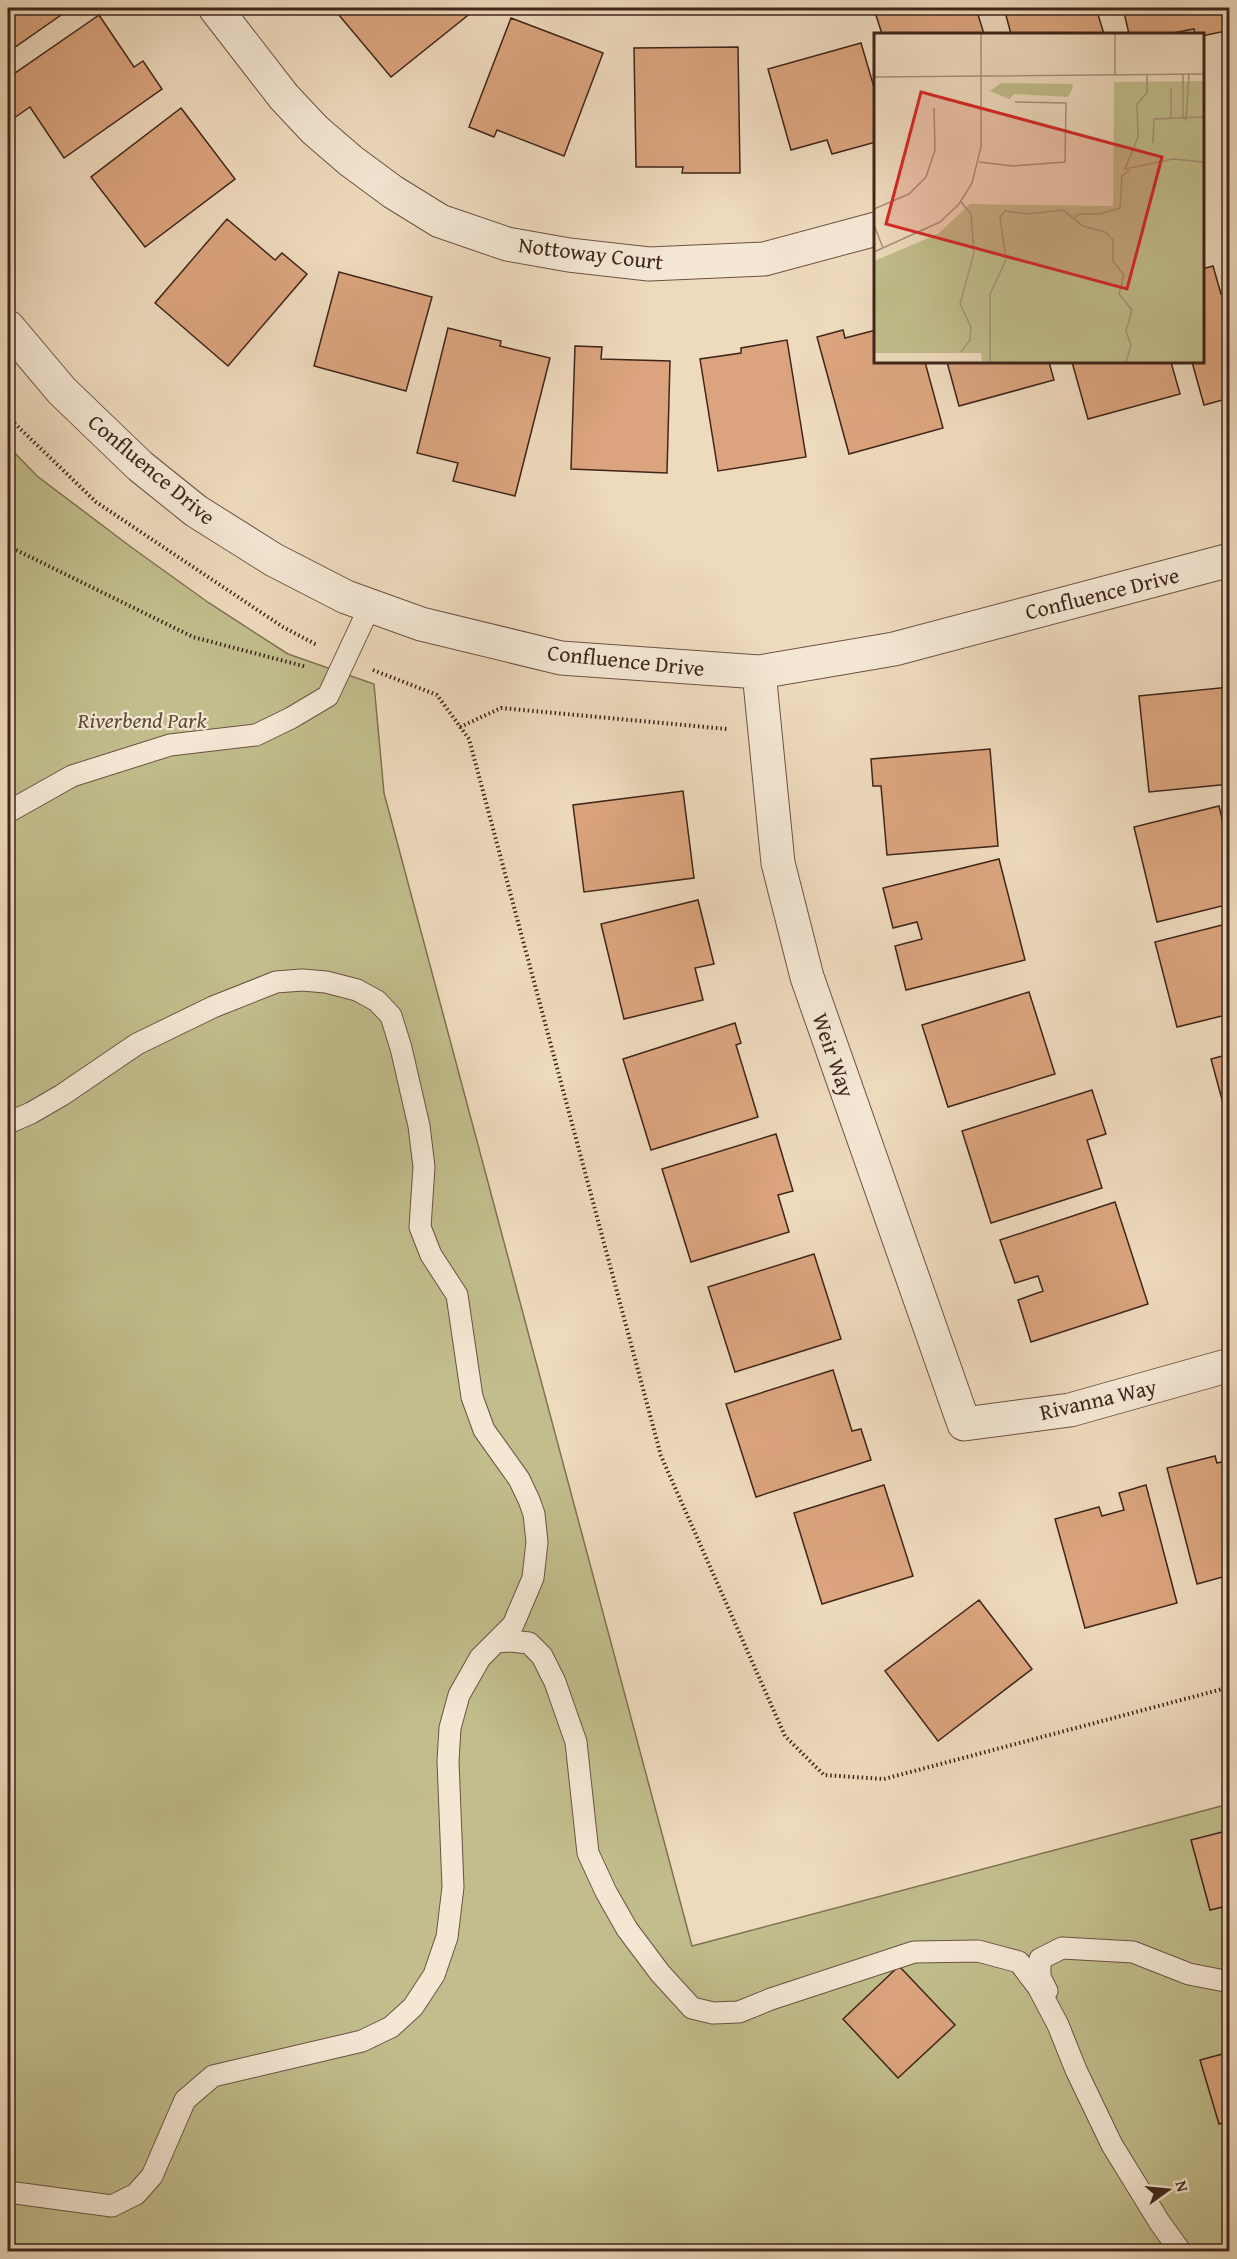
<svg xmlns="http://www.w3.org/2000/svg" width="1237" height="2259" viewBox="0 0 1237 2259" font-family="'Gentium Book Plus',serif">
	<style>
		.green { fill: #c1bd8c; stroke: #807153; stroke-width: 1.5 }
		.building { fill: #dba47e; stroke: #40251a; stroke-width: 1.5 }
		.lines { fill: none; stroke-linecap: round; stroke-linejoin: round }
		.lane-casing { stroke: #6c5243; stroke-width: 23 }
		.street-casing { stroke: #6c5243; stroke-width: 35 }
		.path { stroke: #40251a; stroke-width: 4; stroke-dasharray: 1.5 3; stroke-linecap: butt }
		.lane { stroke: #f4e7d4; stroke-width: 21 }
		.street { stroke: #f4e7d4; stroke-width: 33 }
		.labels { text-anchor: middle; stroke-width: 4.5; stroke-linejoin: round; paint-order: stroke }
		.street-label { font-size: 22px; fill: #40251a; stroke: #f4e7d4 }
		.park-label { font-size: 22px; font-style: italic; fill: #604b36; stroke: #f4e7d4 }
		.inset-road { fill: none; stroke: #a8927c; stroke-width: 1.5 }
		.view { fill: #d62828; fill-opacity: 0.15; stroke: #d62828; stroke-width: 3 }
		.inset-edge { fill: none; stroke: #40251a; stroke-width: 3 }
	</style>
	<rect width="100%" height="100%" fill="#eedabd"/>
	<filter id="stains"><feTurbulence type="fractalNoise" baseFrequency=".00333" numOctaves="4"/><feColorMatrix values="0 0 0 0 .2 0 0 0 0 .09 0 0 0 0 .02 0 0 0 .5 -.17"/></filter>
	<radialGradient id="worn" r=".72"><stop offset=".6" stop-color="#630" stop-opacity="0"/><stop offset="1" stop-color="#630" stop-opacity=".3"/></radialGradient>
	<path class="green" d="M8,446L37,476L131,547L209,603L288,654L374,684L384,793L692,1946L1229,1804V2251H8Z"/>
	<path class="building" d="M8,8H71L8,52Z
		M333,8H477L391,77Z
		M878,8H976L984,34H882L874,9Z
		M1004,8H1096L1104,34H1011Z
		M1123,8H1220L1226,31L1202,36L1195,34L1194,29L1168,34H1129Z
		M99,15L134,67L143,61L162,89L64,158L30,107L14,118L8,109V78Z
		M511,18L603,53L564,156L497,130L494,137L469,127Z
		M861,43L876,94V142L832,154L827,140L791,150L768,69Z
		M738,47L740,173H682L683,167H636L634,48Z
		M181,108L235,179L145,247L91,177Z
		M227,219L275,260L282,253L307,274L228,366L155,303Z
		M1213,266L1221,294L1230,291V398L1204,405L1192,362H1202V269Z
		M339,272L432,297L406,391L314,366Z
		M448,328L501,341L500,346L550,358L515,496L453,481L458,463L417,453Z
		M843,330L845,338L876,330V362H925L943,428L849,454L817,337Z
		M787,340L806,457L718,471L700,359L741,353V348Z
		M575,346L602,347L601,359L670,361L667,473L571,469Z
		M947,362H1049L1054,380L959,406Z
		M1072,362H1171L1180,394L1088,419Z
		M1230,687V784L1149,792L1139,696Z
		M990,749L998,846L887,855L881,786H873L871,759Z
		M683,791L694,878L584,892L573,805Z
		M1219,806L1226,835L1230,834V904L1157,922L1134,827Z
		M999,859L1025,960L906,990L895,946L922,939L917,922L893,928L883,888Z
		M698,900L714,964L695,968L703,1000L624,1019L601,924Z
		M1230,923V1014L1177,1027L1155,942Z
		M1029,992L1055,1074L948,1107L922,1025Z
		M735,1023L741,1043L736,1045L758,1117L651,1150L623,1059Z
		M1230,1054V1129L1211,1059Z
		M1092,1090L1106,1134L1087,1140L1102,1188L991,1223L962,1131Z
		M776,1134L793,1191L778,1195L789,1232L691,1262L662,1169Z
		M1115,1202L1148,1304L1031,1342L1018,1300L1043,1291L1038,1276L1015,1283L1000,1240Z
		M814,1254L841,1339L735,1372L708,1287Z
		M833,1370L852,1431L861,1429L871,1460L756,1497L726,1404Z
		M1215,1456L1217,1463L1230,1460V1575L1197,1584L1167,1468Z
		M884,1485L913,1576L822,1604L794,1513Z
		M1146,1485L1177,1603L1085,1628L1055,1519L1099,1507L1102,1516L1124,1510L1119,1493Z
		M979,1600L1032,1669L938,1741L885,1671Z
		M1230,1830V1916L1227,1906L1210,1910L1191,1840Z
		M899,1966L955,2025L898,2078L843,2019Z
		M1230,2052V2121L1219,2124L1200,2060Z"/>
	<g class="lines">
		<g class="lane-casing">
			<path id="lane" d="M8,812L72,776L170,745L256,735L291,718L328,696L370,606
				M8,1123L31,1113L62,1095L137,1044L213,1007L276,982L302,980L326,982L357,990L377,1001L391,1016L401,1048L419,1126L424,1167L420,1227L431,1255L457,1295L472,1397L484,1430L519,1479L529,1500L534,1514L537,1542L533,1578L513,1625L480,1658L459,1695L450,1728L448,1761L453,1887L447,1937L434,1975L413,2007L391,2027L362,2041L213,2076L185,2100L152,2176L136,2194L112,2206L8,2192
				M497,1642L511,1641L529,1643L542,1656L555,1682L576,1742L588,1853L606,1892L627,1929L660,1973L692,2008L713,2013L739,2012L771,1999L914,1952L978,1951L1019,1962L1038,1987L1058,2025L1076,2070L1112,2145L1160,2223L1181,2252
				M1047,1991L1040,1977V1959L1062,1948L1133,1952L1189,1974L1230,1982"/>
		</g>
		<g class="street-casing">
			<path id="street" d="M215,8L284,97L315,130L351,161L393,192L440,221L507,244L569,255L649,264L764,259L876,229
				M8,327L62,391L140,466L196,511L274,560L346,597L421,624L561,658L759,672L894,649L1230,560
				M759,672L778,863L807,977L964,1424L1070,1410L1230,1365"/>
		</g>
		<path class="path" d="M8,417L96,502L283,627L317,645
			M8,546L193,637L307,667
			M373,670L437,695L469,739L661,1456L785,1736L824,1775L884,1779L1230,1687
			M460,727L501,708L727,729"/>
		<use href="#lane" class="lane"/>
		<use href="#street" class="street"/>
	</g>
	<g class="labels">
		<g class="street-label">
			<text transform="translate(591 253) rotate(7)" y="8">Nottoway Court</text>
			<text transform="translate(152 469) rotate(40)" y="8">Confluence Drive</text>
			<text transform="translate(1102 593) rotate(-14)" y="8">Confluence Drive</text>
			<text transform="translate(626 660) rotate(6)" y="8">Confluence Drive</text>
			<text transform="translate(834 1055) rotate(71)" y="8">Weir Way</text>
			<text transform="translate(1098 1399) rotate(-13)" y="8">Rivanna Way</text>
		</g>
		<g class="park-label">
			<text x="142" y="728">Riverbend Park</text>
		</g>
	</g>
	<g transform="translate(874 33)">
		<rect width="330" height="330" fill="#eedabd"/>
		<path d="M330,48V329H108L107,320H0V228L64,201L96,171L239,173L240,49ZM127,50L199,51L198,57L194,64L140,61L135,66L116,58Z" fill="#c1bd8c"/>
		<path class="inset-road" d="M241,1V42M273,41V60L263,71L264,104L251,136L299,126L330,129M309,41V83L312,87L315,41M0,44L330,41M297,86V55M279,110L280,86L330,84M105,129L139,133L191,129L192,70L141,69M0,176L35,161L52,144L61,117L60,75M201,185L204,181H226L246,175L248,143L256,137M0,192L9,215M0,219L66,189L85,171L98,150L107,114V1M87,319L96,307L97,294L86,271L100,220L97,181L87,169M116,329V261L132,227L126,184L131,178L155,181L189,177L209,193L231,199L239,207V228L250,242L245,261L258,277L252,298L257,312L252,329"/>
		<path class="view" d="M47,59L288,124L253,256L12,191Z"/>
		<rect width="330" height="330" class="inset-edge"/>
	</g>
	<rect width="1237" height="2259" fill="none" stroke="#eedabd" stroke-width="30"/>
	<rect x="9" y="9" width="1219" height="2241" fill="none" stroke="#40251a" stroke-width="3"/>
	<rect x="15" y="15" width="1207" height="2229" fill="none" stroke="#40251a" stroke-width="1.5"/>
	<g transform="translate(1168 2190) rotate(75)" stroke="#f4e7d4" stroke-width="4.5" paint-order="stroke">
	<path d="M0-4.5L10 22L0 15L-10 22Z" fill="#40251a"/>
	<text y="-9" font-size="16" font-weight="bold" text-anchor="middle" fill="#40251a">N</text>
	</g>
	<rect width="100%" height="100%" filter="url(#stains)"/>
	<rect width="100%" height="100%" fill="url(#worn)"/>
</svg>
